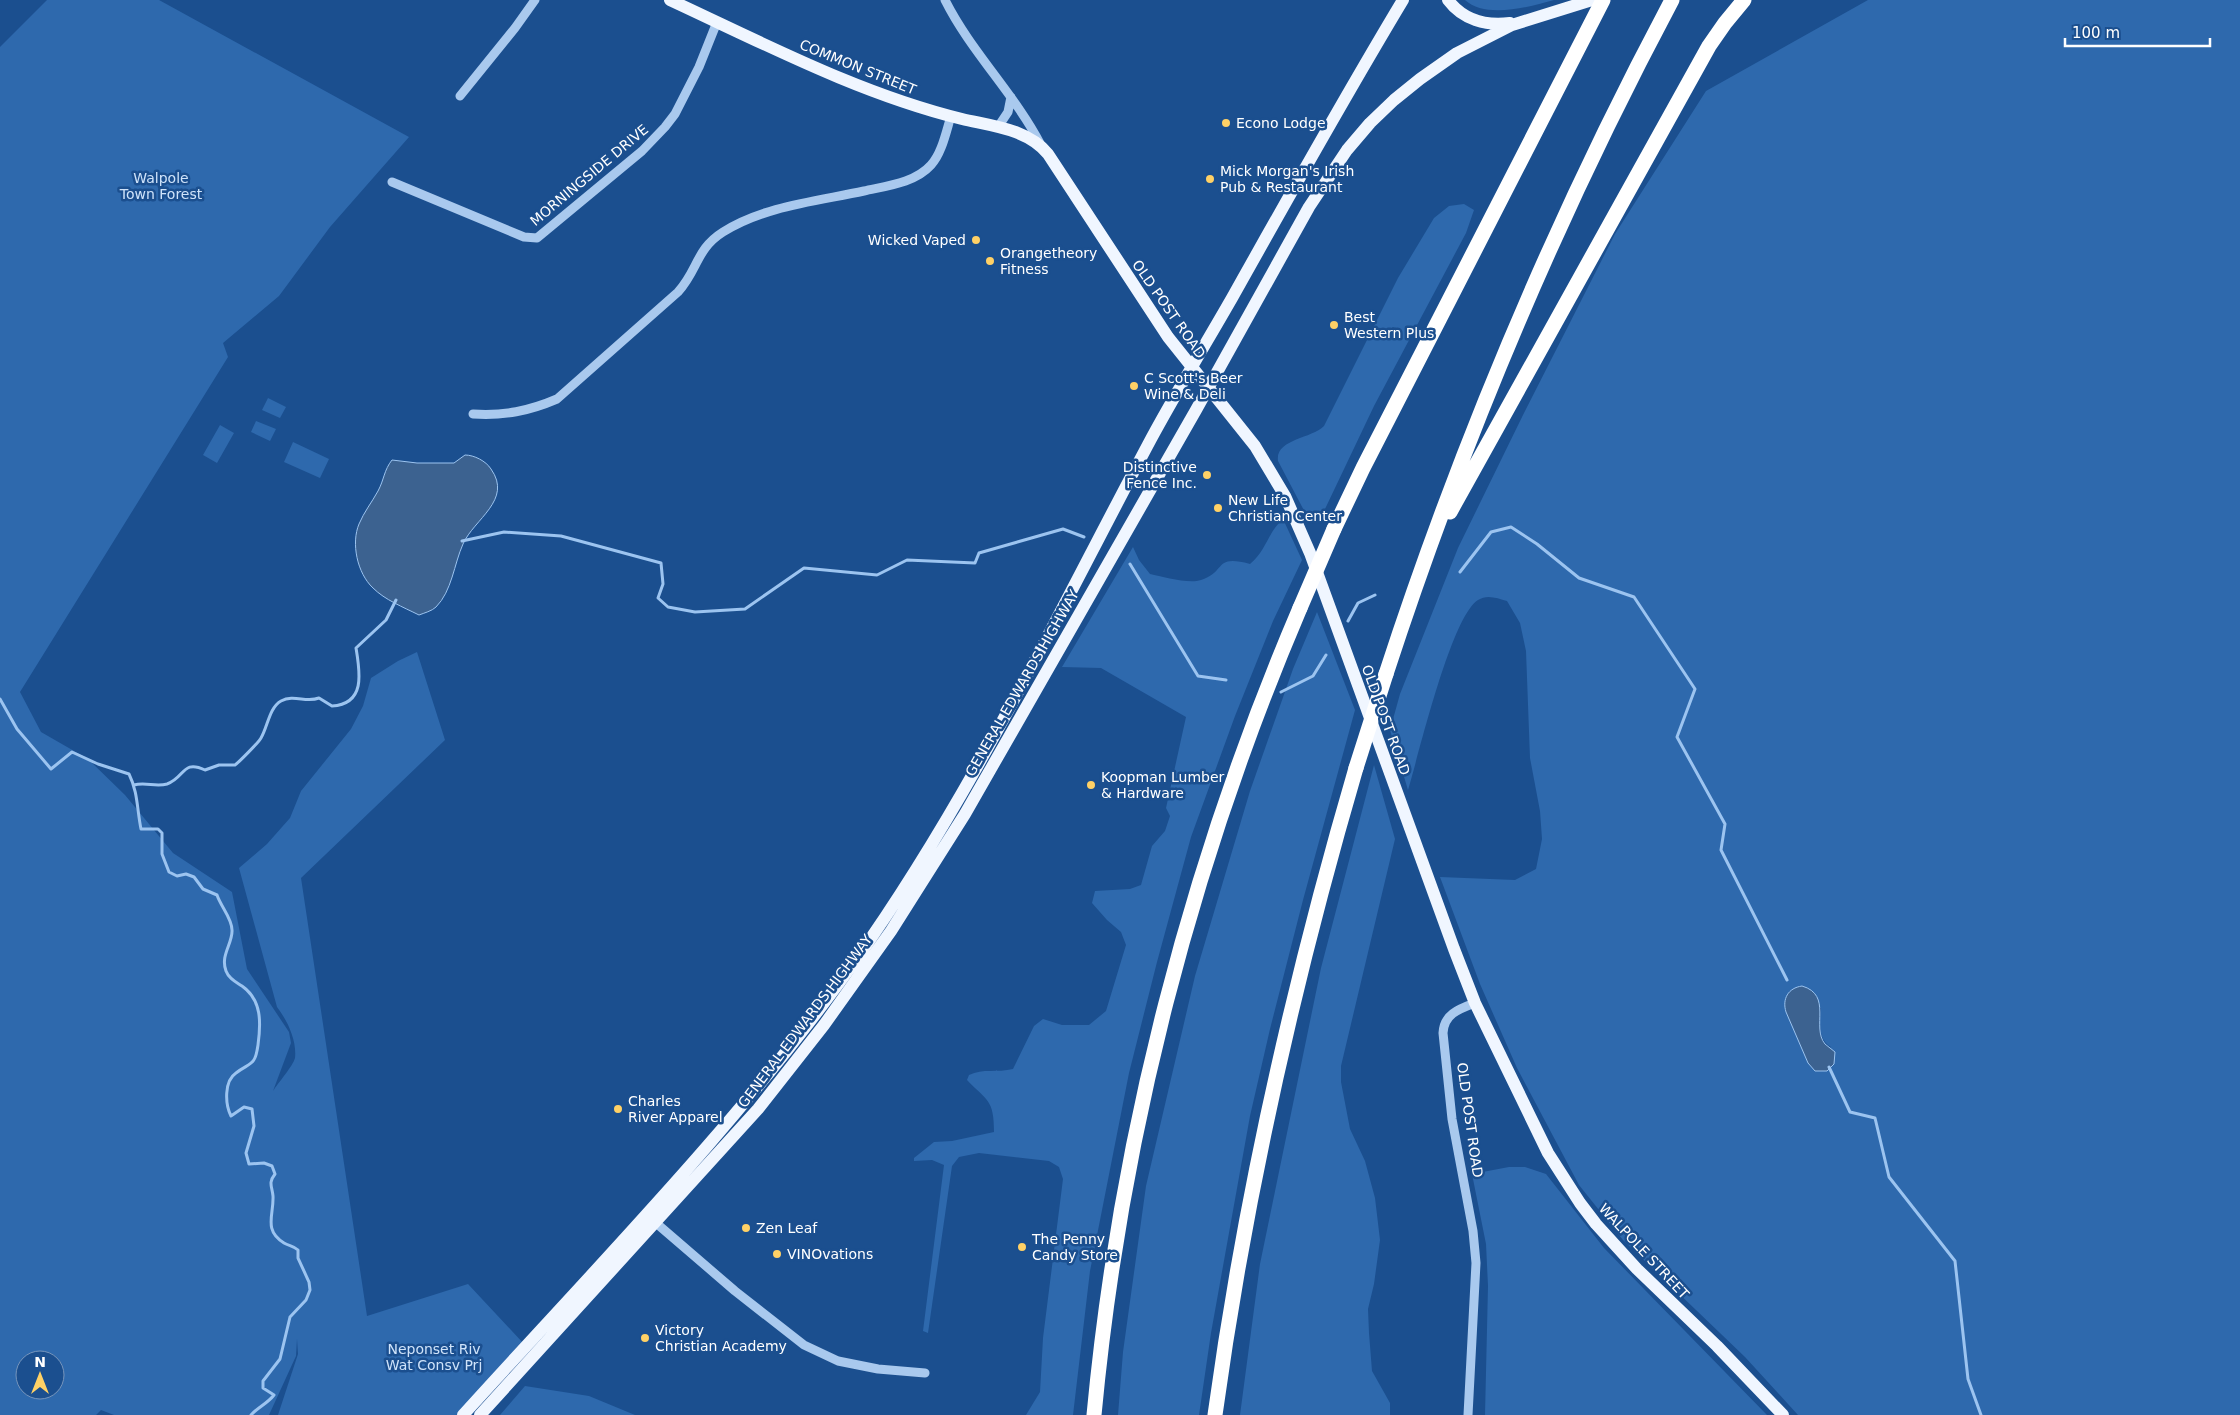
<svg xmlns="http://www.w3.org/2000/svg" width="2240" height="1415" viewBox="0 0 2240 1415" font-family="'DejaVu Sans',sans-serif">
	<style>
		.green { fill: #2e69ad; fill-rule: evenodd }
		.water { fill: #3c6290; stroke: #9cc4f0 }
		.lines { fill: none; stroke-linecap: round; stroke-linejoin: round }
		.stream { stroke: #9cc4f0; stroke-width: 3 }
		.minor { stroke: #a9c9ee; stroke-width: 9 }
		.major { stroke: #f0f6ff; stroke-width: 12 }
		.highway { stroke: #fff; stroke-width: 15 }
		.highway-bridge { stroke: #fff; stroke-width: 15 }
		.poi-dot { fill: #ffd166; stroke: #1b4f8f; stroke-width: 2 }
		.labels { text-anchor: middle; stroke-width: 5; stroke-linejoin: round; paint-order: stroke }
		.street-label { font-size: 14px; fill: #fff; stroke: #1b4f8f }
		.poi-label { font-size: 14px; fill: #fff; stroke: #1b4f8f; text-anchor: start }
		.park-label { font-size: 14px; fill: #cfe3fa; stroke: #1b4f8f }
	</style>
	<rect width="100%" height="100%" fill="#1b4f8f"/>
	<path class="green" d="M47,0H159L409,137L330,227L279,296L223,343L228,357L20,692L41,732L88,759L125,795L173,853L232,892L247,969L289,1032L291,1043L273,1091C278,1083 293,1066 295,1058C297,1040 287,1020 277,1007L239,868L267,844L290,818L301,791L351,729L363,706L371,678L398,661L417,652L445,740L301,878L367,1316L468,1284L524,1344L458,1415H278L298,1354L297,1339L296,1356L269,1415H114L101,1410L96,1415H0V47ZM25,1360H55V1390H25Z
		M1465,0H1554C1530,7 1485,19 1465,0Z
		M1868,0H2240V1415H1798L1745,1357L1623,1240L1579,1185L1517,1068L1480,984L1440,877L1515,880L1536,869L1542,839L1540,811L1530,758L1526,651L1520,623L1507,601C1497,598 1487,594 1478,600C1451,617 1419,754 1408,790L1390,730L1400,694L1458,548L1523,415L1615,234L1706,91ZM1784,1004L1821,1008C1820,1021 1817,1039 1831,1047L1808,1063Z
		M1464,204L1474,210L1466,233L1374,406L1325,509L1318,521L1309,520L1278,461C1275,439 1311,439 1324,426L1398,278L1434,218L1449,206Z
		M268,398L286,407L280,418L262,410Z
		M256,421L276,429L270,441L251,432Z
		M220,425L234,433L217,463L203,455Z
		M293,442L329,459L320,478L284,462Z
		M1283,519L1302,560L1273,621L1235,716L1191,837L1157,962L1129,1073L1090,1271L1073,1415H1026L1040,1392L1043,1338L1063,1179L1059,1167L1049,1161L979,1153L959,1157L952,1166L928,1333L923,1331L944,1165L932,1160L914,1161V1158L934,1142L952,1141L994,1132C994,1099 987,1101 967,1080L969,1075C983,1068 997,1073 1013,1069L1034,1026L1043,1019L1062,1025H1089L1106,1011L1126,945L1121,932L1107,920L1092,903L1095,891L1130,889L1141,885L1152,846L1165,831L1170,816L1166,808L1186,717L1101,668L1062,667L1133,547L1139,560L1150,574C1163,577 1189,584 1201,580C1227,572 1213,554 1250,564C1266,551 1268,532 1283,519Z
		M1317,612L1355,710L1303,900L1270,1029L1250,1116L1211,1333L1199,1415H1118L1123,1352L1146,1186L1195,976L1250,791L1293,669Z
		M1374,765L1395,839L1341,1066V1082L1350,1129L1365,1161L1375,1198L1380,1240L1374,1284L1368,1309L1369,1333L1372,1371L1390,1403V1415H1240L1260,1264L1321,968Z
		M1509,1167H1525L1546,1174L1604,1248L1767,1415H1485L1488,1286L1486,1244L1472,1174Z
		M525,1386L589,1396L635,1415H500Z"/>
	<path class="water" d="M465,455C474,455 486,461 491,469C513,500 474,519 463,544C454,564 452,591 436,607C432,611 424,613 419,615C403,607 385,600 373,588C357,573 351,543 359,524C364,512 372,502 378,491C384,480 384,470 392,460L417,463H454Z
		M1802,986C1833,995 1811,1027 1825,1044C1828,1047 1832,1049 1835,1052L1834,1064L1827,1071H1815L1808,1063L1786,1012C1782,999 1788,988 1802,986Z"/>
	<g class="lines">
		<path class="stream" d="M462,541L504,532L561,536L661,563L663,584L658,598L668,607L695,612L745,609L804,568L877,575L907,560L975,563L979,553L1063,529L1084,537
			M1130,564L1198,676L1226,680
			M1460,572L1491,532L1511,527L1537,544L1579,578L1634,597L1695,689L1677,737L1725,824L1721,850L1787,980
			M1348,621L1358,603L1375,595
			M1281,692L1313,676L1326,655
			M0,699L17,729L51,769L72,752L98,764L129,774C138,792 137,810 141,829H158L162,833V854L169,872L177,876L186,874L194,877L203,889L217,895C221,907 232,918 232,930C233,943 220,955 226,971C229,979 236,982 242,986C262,1000 261,1023 258,1045C255,1067 250,1062 236,1073C224,1081 225,1104 231,1116L244,1107L252,1109L254,1126L246,1153L249,1164L264,1163L272,1166L275,1174C268,1183 272,1186 273,1196C274,1215 263,1230 284,1243C289,1246 294,1246 298,1250V1258L309,1282L310,1290L306,1300L290,1317L280,1359L263,1381V1388L274,1395C267,1404 258,1407 251,1415
			M134,785C145,782 156,787 167,784C185,778 182,759 205,770L219,765H235C238,763 260,741 261,738C268,726 269,708 281,701C294,694 306,703 319,698L332,706C366,704 360,672 356,648L386,620L396,600
			M1829,1067L1850,1112L1875,1118L1889,1177L1955,1261L1968,1379L1981,1415"/>
		<path class="minor" d="M945,0C971,52 1014,93 1041,145
			M460,96L515,28L535,0
			M998,127L1008,112L1011,97
			M392,182L524,237L537,238L642,151L665,127L675,114L699,67L717,22
			M473,414C504,416 529,411 557,399L678,292C698,270 696,249 723,232C764,206 818,201 864,191C886,186 915,183 931,165C942,153 946,132 951,116
			M656,1223L735,1291L804,1345L838,1361L878,1369L925,1373
			M1468,1415L1476,1263L1473,1231L1452,1119L1443,1033C1444,1014 1459,1009 1475,1003"/>
		<path class="major" d="M670,0C765,44 860,94 962,119C992,126 1028,129 1048,154L1168,337L1255,446L1285,496L1310,553L1454,949L1475,1003L1529,1114L1548,1153L1580,1203L1596,1224L1637,1269L1717,1346L1783,1415
			M1448,0C1463,20 1486,26 1510,23
			M463,1415C597,1267 738,1124 855,961C971,798 1057,615 1151,439C1177,391 1205,345 1232,298C1288,198 1344,98 1403,0
			M480,1415L758,1109L824,1025L891,931L965,814L1196,410L1309,207L1347,150L1370,123L1394,100L1420,79L1457,53L1512,25L1592,0"/>
		<path class="highway" d="M1450,512L1709,46L1725,23L1744,0
			M1334,529L1363,468L1603,0
			M1386,674C1462,441 1557,216 1672,0
			M1094,1415C1120,1138 1191,863 1300,608
			M1215,1415C1245,1196 1294,980 1356,768"/>
		<path class="highway-bridge" d="M1300,608L1334,529
			M1356,768L1386,674"/>
	</g>
	<g class="poi-dot">
		<circle cx="1226" cy="123" r="5"/>
		<circle cx="1210" cy="179" r="5"/>
		<circle cx="976" cy="240" r="5"/>
		<circle cx="990" cy="261" r="5"/>
		<circle cx="1334" cy="325" r="5"/>
		<circle cx="1134" cy="386" r="5"/>
		<circle cx="1207" cy="475" r="5"/>
		<circle cx="1218" cy="508" r="5"/>
		<circle cx="1091" cy="785" r="5"/>
		<circle cx="618" cy="1109" r="5"/>
		<circle cx="746" cy="1228" r="5"/>
		<circle cx="1022" cy="1247" r="5"/>
		<circle cx="777" cy="1254" r="5"/>
		<circle cx="645" cy="1338" r="5"/>
	</g>
	<g class="labels">
		<g class="street-label">
			<text transform="translate(858 67) rotate(22)" y="5">COMMON STREET</text>
			<text transform="translate(589 175) rotate(-40)" y="5">MORNINGSIDE DRIVE</text>
			<text transform="translate(1169 309) rotate(55)" y="5">OLD POST ROAD</text>
			<text transform="translate(1022 683) rotate(-60)" y="5">GENERAL EDWARDS HIGHWAY</text>
			<text transform="translate(1386 720) rotate(70)" y="5">OLD POST ROAD</text>
			<text transform="translate(805 1021) rotate(-53)" y="5">GENERAL EDWARDS HIGHWAY</text>
			<text transform="translate(1470 1120) rotate(82)" y="5">OLD POST ROAD</text>
			<text transform="translate(1644 1251) rotate(47)" y="5">WALPOLE STREET</text>
		</g>
		<g class="poi-label">
			<text x="1236" y="128">Econo Lodge</text>
			<text x="1220" y="176">Mick Morgan's Irish<tspan x="1220" dy="16">Pub &amp; Restaurant</tspan></text>
			<text x="966" y="245" text-anchor="end">Wicked Vaped</text>
			<text x="1000" y="258">Orangetheory<tspan x="1000" dy="16">Fitness</tspan></text>
			<text x="1344" y="322">Best<tspan x="1344" dy="16">Western Plus</tspan></text>
			<text x="1144" y="383">C Scott's Beer<tspan x="1144" dy="16">Wine &amp; Deli</tspan></text>
			<text x="1197" y="472" text-anchor="end">Distinctive<tspan x="1197" dy="16">Fence Inc.</tspan></text>
			<text x="1228" y="505">New Life<tspan x="1228" dy="16">Christian Center</tspan></text>
			<text x="1101" y="782">Koopman Lumber<tspan x="1101" dy="16">&amp; Hardware</tspan></text>
			<text x="628" y="1106">Charles<tspan x="628" dy="16">River Apparel</tspan></text>
			<text x="756" y="1233">Zen Leaf</text>
			<text x="1032" y="1244">The Penny<tspan x="1032" dy="16">Candy Store</tspan></text>
			<text x="787" y="1259">VINOvations</text>
			<text x="655" y="1335">Victory<tspan x="655" dy="16">Christian Academy</tspan></text>
		</g>
		<g class="park-label">
			<text x="161" y="183">Walpole<tspan x="161" dy="16">Town Forest</tspan></text>
			<text x="434" y="1354">Neponset Riv<tspan x="434" dy="16">Wat Consv Prj</tspan></text>
		</g>
	</g>
	<g transform="translate(40 1375)"><circle r="24" fill="#1b4f8f" stroke="#7695bc"/>
	<path d="M0-4L9 19L0 12L-9 19Z" fill="#ffd166"/>
	<text y="-8" font-size="14" font-weight="bold" text-anchor="middle" fill="#ffffff">N</text>
	</g>
	<path d="M2065 38v8h145v-8" fill="none" stroke="#ffffff" stroke-width="2.5"/>
	<text x="2072" y="38" font-size="15" fill="#ffffff" stroke="#1b4f8f" stroke-width="4" paint-order="stroke">100 m</text>
</svg>
